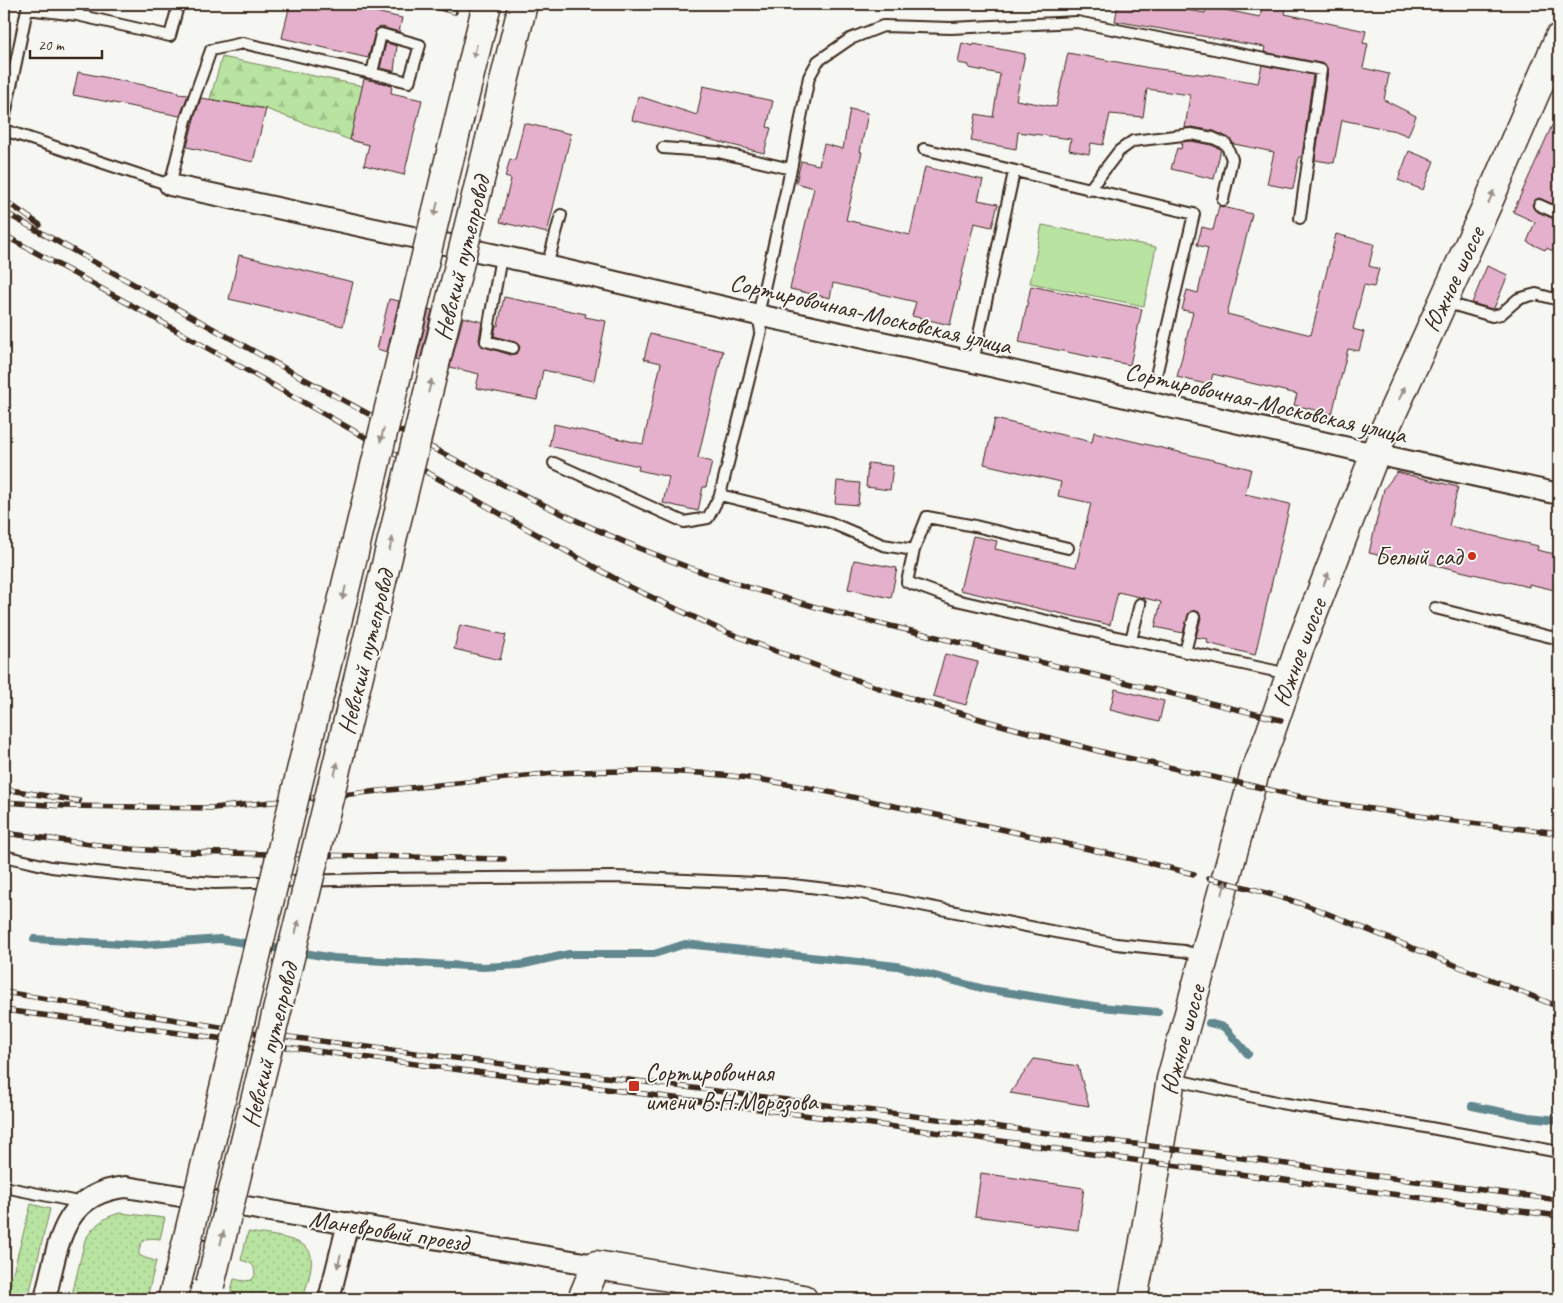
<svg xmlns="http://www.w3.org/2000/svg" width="1563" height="1303" viewBox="0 0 1563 1303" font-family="Caveat,sans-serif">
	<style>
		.grass { fill: url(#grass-dots); stroke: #7a865f }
		.forest { fill: url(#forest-firs); stroke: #7a865f }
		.garden { fill: #b8e3a0; stroke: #7a865f }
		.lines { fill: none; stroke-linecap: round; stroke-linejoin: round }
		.stream { stroke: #62888f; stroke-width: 8 }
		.building { fill: #e4b0cb; stroke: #3b2a1e }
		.lane-casing { stroke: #3b2a1e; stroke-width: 14 }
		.street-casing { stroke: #3b2a1e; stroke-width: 24 }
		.secondary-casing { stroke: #3b2a1e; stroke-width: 31 }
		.primary-casing { stroke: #3b2a1e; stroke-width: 31 }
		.lane { stroke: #f6f6f2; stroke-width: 10 }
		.street { stroke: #f6f6f2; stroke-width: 20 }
		.secondary { stroke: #f6f6f2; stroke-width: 28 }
		.primary { stroke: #f6f6f2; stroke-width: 28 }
		.rail-casing { stroke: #3b2a1e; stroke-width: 5.5 }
		.rail { stroke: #f6f6f2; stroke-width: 4; stroke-dasharray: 11; stroke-linecap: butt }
		.primary-bridge-casing { stroke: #3b2a1e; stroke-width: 31; stroke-linecap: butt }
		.primary-bridge { stroke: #f6f6f2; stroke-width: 28 }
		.oneway { fill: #989088 }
		.poi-dot { fill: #c8321e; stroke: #f6f6f2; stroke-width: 2 }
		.labels { text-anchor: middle; stroke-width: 4; stroke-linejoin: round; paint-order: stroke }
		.street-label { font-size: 25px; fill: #3b2a1e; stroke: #f6f6f2 }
		.poi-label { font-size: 25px; fill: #3b2a1e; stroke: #f6f6f2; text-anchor: end }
	</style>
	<defs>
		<pattern id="grass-dots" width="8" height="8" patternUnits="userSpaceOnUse" patternTransform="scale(1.25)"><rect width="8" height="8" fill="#b8e3a0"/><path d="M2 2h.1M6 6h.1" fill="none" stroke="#9fc389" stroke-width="1.8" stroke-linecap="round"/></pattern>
		<pattern id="forest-firs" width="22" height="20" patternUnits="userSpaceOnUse" patternTransform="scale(1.25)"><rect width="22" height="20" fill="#b8e3a0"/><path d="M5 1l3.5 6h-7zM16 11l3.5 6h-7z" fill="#9fc389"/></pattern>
	</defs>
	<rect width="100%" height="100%" fill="#f6f6f2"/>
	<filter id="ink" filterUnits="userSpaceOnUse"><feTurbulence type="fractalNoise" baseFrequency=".02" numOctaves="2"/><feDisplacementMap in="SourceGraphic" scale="10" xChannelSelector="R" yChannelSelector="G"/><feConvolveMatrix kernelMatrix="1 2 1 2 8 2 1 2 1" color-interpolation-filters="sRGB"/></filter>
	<g filter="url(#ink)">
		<path class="grass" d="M31,1204L50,1209L28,1299H6Z
			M120,1213L165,1218L160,1239C146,1237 139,1239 139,1255L145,1258L156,1261L147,1298L127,1296L119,1299H71L85,1240C94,1225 104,1217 120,1213Z
			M248,1232C264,1235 309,1237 311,1256C313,1270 306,1286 303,1299H229L234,1279L244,1281L252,1280L255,1275L254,1267L250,1263L241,1260Z"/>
		<path class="forest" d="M222,57L363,86L350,140L266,109L210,99Z"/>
		<path class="garden" d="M1042,225L1156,247L1144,306L1030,283Z"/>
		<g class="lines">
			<path class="stream" d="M34,939L140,945L220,939L334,958L483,967L520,965L569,954H654L685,944L897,966L985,989L1101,1007L1158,1012
				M1209,1023L1224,1027L1248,1054
				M1472,1106L1528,1117L1559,1120"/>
		</g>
		<path class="building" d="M290,4H341L402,18L399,32L382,27L376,29L368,58L282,38Z
			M1118,4H1151L1205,13L1206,6L1260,17L1263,4L1286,9L1285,14L1366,31L1363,43L1368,44L1363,68L1389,74L1384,100L1416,116L1408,136L1396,131L1342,120L1334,163L1315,160L1328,71L1325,64L1264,52L1265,47L1115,21Z
			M386,43L397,46L394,71L380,68Z
			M962,43L973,46L974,44L1025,54L1016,100L1056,107L1068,53L1150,68L1208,75V74L1258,83L1262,65L1313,75L1302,157H1299L1293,189L1267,184L1274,152L1234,144L1229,138L1214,131L1192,127L1185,128L1190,95L1147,89L1143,117L1110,114L1103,145L1091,143L1089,154L1069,150L1071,139L1018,132L1016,149L971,141L976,114L993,117L1000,74L969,68V65L958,63Z
			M78,72L179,92L178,94L188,95L180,116L73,95Z
			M364,79L392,85L391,93L422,100L404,175L364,165L369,145L350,140Z
			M703,86L773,101L767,127L771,128L764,153L632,120L638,96L697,115Z
			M201,98L266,109L253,162L187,147L194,119Z
			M850,109L868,113L860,152H862L846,220L910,235L925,167L983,180L978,200L998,204L992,227L974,223L950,325L912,316L916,302L833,283L830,298L790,289L814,188L796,183L801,161L819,165L824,144L843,149Z
			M1559,110V207L1539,198L1535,200L1532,205L1536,211L1559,221V253L1546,248L1545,250L1527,242L1535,222L1513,212Z
			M524,123L571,134L547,233L500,222L511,179L505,177L510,159L515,160Z
			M1191,141L1211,145L1221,149L1214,179L1171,169L1177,148L1181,149L1182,142Z
			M1409,151L1434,161L1423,190L1398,180Z
			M1219,206L1252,214L1227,314L1311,335L1336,234L1374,244L1369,266L1379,269L1374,287L1364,285L1353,329L1364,332L1359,351L1348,349L1332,414L1294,405L1297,394L1213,374L1210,385L1177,377L1193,312L1182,310L1187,290L1198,293L1208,248L1197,245L1202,227L1213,230Z
			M239,255L353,282L343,326L229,299Z
			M1487,266L1508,275L1494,308L1492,309L1472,303Z
			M1031,286L1142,309L1130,365L1019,342Z
			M504,297L586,314L585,317L606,321L594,381L543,370L537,400L476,388L479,374L450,367L463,317L482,322L479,340L482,346L511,355L518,352L520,347L517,343L494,336L496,325L498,326Z
			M389,299L399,301L387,352L377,349Z
			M429,309L432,310L420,360L417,359Z
			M650,334L723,351L698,458L712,462L706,487H703L698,511L663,503L669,477L638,470L639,466L549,446L554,424L643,444L661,363L644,359Z
			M995,419L1092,442L1094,432L1251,469L1245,494L1290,504L1255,655L1207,643L1208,639L1196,637L1201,618L1199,612L1196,611L1189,613L1183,633L1155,627L1161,602L1118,592L1110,625L960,590L973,536L997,541L995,549L1076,567L1091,503L1058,496L1061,482L984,464Z
			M868,463L893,466L890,490L866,487Z
			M1397,472L1458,487L1449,526L1538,546L1537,550L1559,555V591L1529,584V587L1405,558L1404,561L1369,553L1384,489Z
			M837,481L860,483L858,505L835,503Z
			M854,560L897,568L891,598L848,589Z
			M460,625L506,635L500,660L454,649Z
			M945,654L978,662L966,705L933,696Z
			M1115,689L1164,701L1159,722L1110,710Z
			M1034,1059L1078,1066L1089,1106L1010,1093Z
			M981,1173L1084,1188L1078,1230L975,1216Z"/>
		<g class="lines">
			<g class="lane-casing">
				<path id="lane" d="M77,15L80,4
					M4,120L27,9L77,15L170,36L178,6
					M4,130L170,185L186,120L211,50L243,43L409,82L420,45L381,34L372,73
					M663,148L718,152L791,169
					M924,149L1194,214L1157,371
					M1089,190L1119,151L1133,141L1191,134L1213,138L1226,144L1232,159L1223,200
					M1539,205L1559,214
					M501,257L486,341L513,348
					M547,266L561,215
					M1444,302L1492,316L1501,314L1518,299L1536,294L1559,300
					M973,362L1014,172
					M554,463L684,522L708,518L720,495
					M1068,548L975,526L927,517L914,550L907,582L956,600L1108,635L1275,671
					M914,550L883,545L829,522L720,495L761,331L758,315L791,169L809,77L818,61L850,39L883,26L951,28L1077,22L1321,70L1300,218
					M1435,608L1559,639
					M1131,640L1140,604
					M1185,652L1194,617
					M4,856L51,867L152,878L215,883L377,879L615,877L784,884L861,893L1116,944L1184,951L1204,957
					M1172,1079L1281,1103L1409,1124L1559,1152
					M4,1187L83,1203
					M204,1234L211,1201"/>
			</g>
			<g class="street-casing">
				<path id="street" d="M170,185L547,266L758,315L973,362L1357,450L1559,494
					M45,1299C58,1248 60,1193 126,1187L596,1265
					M329,1299L348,1223"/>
			</g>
			<g class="secondary-casing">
				<g id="secondary">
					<path d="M582,1299L596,1265L803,1299"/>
					<path id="s1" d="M1133,1299L1143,1247L1171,1079L1255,772L1270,734L1299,649L1384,431L1487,205L1559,38"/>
				</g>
			</g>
			<g class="primary-casing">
				<path id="primary" d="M172,1299L178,1278"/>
			</g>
			<use href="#lane" class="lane"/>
			<use href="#street" class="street"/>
			<use href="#secondary" class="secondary"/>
			<use href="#primary" class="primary"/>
			<g class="rail-casing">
				<path id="rail" d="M425,4L455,12
					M4,200L40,225
					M4,212C144,289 282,369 423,443C509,488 594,533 685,566C740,586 796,602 853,617L1281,720
					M4,235L142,311L628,586L719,629L770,649L890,692L990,722L1110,754L1324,802L1453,821L1559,833
					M4,789L79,801
					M4,802L63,806L213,808L555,773C616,770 679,769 740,777C793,783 846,796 899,807C998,828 1096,850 1194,874
					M4,833L130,849L182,852L504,859
					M1209,878L1256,890L1306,905L1559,1007
					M4,992L257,1033L1143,1145L1559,1200
					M4,1010L987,1139L1140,1161L1559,1216"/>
			</g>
			<use href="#rail" class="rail"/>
			<g class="primary-bridge-casing">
				<path id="primary-bridge" d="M178,1278L487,4
					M210,1285L523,4"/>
			</g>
			<use href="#primary-bridge" class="primary-bridge"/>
		</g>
		<defs><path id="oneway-solid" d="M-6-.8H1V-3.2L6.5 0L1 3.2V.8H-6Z" transform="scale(1.25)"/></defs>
		<g class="oneway">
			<use href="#oneway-solid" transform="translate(475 51) rotate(104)"/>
			<use href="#oneway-solid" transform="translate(1491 197) rotate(-67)"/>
			<use href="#oneway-solid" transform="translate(436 209) rotate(104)"/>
			<use href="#oneway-solid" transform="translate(430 386) rotate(-76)"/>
			<use href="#oneway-solid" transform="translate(1402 393) rotate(-66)"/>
			<use href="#oneway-solid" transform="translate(382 435) rotate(104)"/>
			<use href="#oneway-solid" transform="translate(391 544) rotate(-76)"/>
			<use href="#oneway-solid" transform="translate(1326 579) rotate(-69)"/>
			<use href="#oneway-solid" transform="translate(344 593) rotate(104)"/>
			<use href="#oneway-solid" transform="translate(336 769) rotate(-76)"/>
			<use href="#oneway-solid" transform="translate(1224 888) rotate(-75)"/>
			<use href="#oneway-solid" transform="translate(297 927) rotate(-76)"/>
			<use href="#oneway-solid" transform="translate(222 1238) rotate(-76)"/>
			<use href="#oneway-solid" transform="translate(339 1261) rotate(104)"/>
		</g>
	</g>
	<g class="poi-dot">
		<circle cx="1472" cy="556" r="5"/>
		<rect x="628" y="1080" width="12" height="12" rx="2.5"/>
	</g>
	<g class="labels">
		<g class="street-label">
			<text transform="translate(461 258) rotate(-76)" y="9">Невский путепровод</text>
			<text transform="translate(1453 279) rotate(-65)" y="9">Южное шоссе</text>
			<text transform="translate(871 313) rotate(13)" y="9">Сортировочная-Московская улица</text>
			<text transform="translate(1266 402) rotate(13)" y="9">Сортировочная-Московская улица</text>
			<text transform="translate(365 652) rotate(-76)" y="9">Невский путепровод</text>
			<text dy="9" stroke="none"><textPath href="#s1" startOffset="669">Южное шоссе</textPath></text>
			<text dy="9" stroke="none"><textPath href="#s1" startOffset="264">Южное шоссе</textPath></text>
			<text transform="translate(269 1045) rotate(-76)" y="9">Невский путепровод</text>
			<text transform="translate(389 1230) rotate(9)" y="9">Маневровый проезд</text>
		</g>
		<g class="poi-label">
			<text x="1462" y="565">Белый сад</text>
			<text x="645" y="1081" text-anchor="start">Сортировочная<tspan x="645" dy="29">имени В.Н.Морозова</tspan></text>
		</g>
	</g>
	<rect width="1563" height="1303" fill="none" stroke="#f6f6f2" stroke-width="20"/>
	<rect x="10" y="10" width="1543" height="1283" fill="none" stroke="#3b2a1e" stroke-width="2" filter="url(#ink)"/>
	<path d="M30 50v8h72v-8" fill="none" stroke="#3b2a1e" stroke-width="2.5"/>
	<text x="38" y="50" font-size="15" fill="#3b2a1e" stroke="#f6f6f2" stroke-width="4" paint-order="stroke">20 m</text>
</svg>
